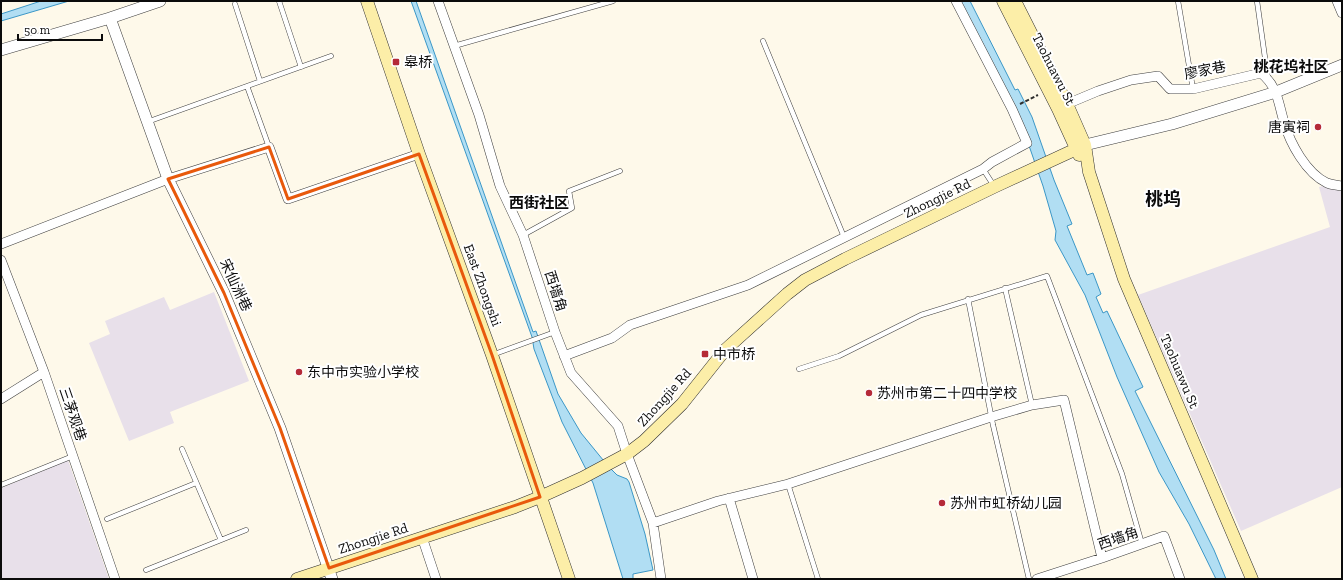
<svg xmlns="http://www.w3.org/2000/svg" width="1343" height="580" viewBox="0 0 1343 580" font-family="'Zilla Slab','Noto Sans SC',serif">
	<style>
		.industrial { fill: #e8e0ea }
		.water { fill: #b1def3; stroke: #3b97c7 }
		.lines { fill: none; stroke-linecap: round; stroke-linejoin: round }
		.service-casing { stroke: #3e3e3e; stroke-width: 5.5 }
		.minor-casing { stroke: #3e3e3e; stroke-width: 10 }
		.tertiary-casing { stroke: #3e3e3e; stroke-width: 12 }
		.secondary-casing { stroke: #2d2d2d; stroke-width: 13 }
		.path { stroke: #2d2d2d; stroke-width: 2; stroke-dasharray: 4 2; stroke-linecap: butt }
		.service { stroke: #fff; stroke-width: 4.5 }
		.minor { stroke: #fff; stroke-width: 9 }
		.tertiary { stroke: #fff; stroke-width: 11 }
		.secondary { stroke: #fceea8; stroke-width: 12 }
		.marked { fill: none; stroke: #e8590c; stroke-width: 3; stroke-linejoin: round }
		.poi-dot { fill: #b52a38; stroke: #fff; stroke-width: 1.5 }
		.labels { text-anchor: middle; stroke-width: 4; stroke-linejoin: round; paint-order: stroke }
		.poi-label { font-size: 14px; fill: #0b0b0b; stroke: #fff; text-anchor: start }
		.street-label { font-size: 14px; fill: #0b0b0b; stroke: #fff }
		.neighbourhood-label { font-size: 15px; font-weight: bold; fill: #0b0b0b; stroke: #fff }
		.district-label { font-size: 18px; font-weight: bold; fill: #0b0b0b; stroke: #fff }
	</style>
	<rect width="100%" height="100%" fill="#fef9ea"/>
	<path class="industrial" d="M1323,186L1342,191V487L1241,531L1138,295L1330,227L1319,187Z
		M214,292L249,381L170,412L174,423L129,441L89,343L110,334L105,321L164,297L170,310Z
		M68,460L109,579H1V488Z"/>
	<path class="water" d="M41,1H69L1,21V14Z
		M411,1H416L533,332L536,331L558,394L581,433L608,466L617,475L627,479L629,482L645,534L653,570L633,574V579H623L593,483L562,422L534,349L532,337Z
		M958,1H970L1015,90L1018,89L1032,117L1054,180L1072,224L1067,226L1087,275L1093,273L1101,294L1096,297L1103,313L1107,311L1143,387L1135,391L1214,550L1226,579H1216L1189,524L1159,472L1117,377L1085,295L1055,240L1056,231L1043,186L1026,137Z"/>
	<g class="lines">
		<g class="service-casing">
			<path id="service" d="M279,1L301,67
				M1178,1L1193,89
				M1257,1L1268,79
				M235,4L260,81
				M763,41L844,237
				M454,46L613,1
				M247,86L269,147
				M147,122L331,56
				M983,169L994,186
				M523,235L572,208L569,191L620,171
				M1005,288L1032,405
				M968,299L993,425L1029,579
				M492,355L555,332
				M799,369L839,356L921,315L1047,276L1122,474L1142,544
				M182,449L221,540
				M788,484L818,579
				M1,485L73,456
				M107,519L196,483
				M146,570L246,530"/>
		</g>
		<g class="minor-casing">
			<path id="minor" d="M438,1L479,115L500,186L523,235L555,332L571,373L618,426L627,454L653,523L661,579
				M1337,1L1342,13
				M1067,104L1098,91L1131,80L1158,76L1170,89H1193L1261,73C1278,87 1278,102 1284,122C1290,143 1306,173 1327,183C1332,185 1337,185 1342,186
				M1,244L168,179L269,147L288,199L419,154
				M1,260L44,372L115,579
				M564,356L612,338L630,325L748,285L983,169L992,162L1027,143L1012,109L956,1
				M1,399L44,372
				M729,498L753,579
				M653,523L718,501L788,484L991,417L1032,405L1064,400L1102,558
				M422,537L436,579
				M1037,579L1102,558L1164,536L1180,579"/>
		</g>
		<g class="tertiary-casing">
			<path id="tertiary" d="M110,18L168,179L224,293L280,428L332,579
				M1,50L110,18L160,1
				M1085,145L1172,124L1276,92L1342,65"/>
		</g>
		<g class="secondary-casing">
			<path id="secondary" d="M367,1L419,154L492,355L569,579
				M1003,1L1058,109L1079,155
				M1015,1L1067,104L1085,145L1089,172L1124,279L1252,579
				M297,579L515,507L540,497L582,478L627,454L644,441L682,404L725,350L787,294L805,280L845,259L994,187L1085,145"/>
		</g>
		<path class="path" d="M1020,104L1038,95"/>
		<use href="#service" class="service"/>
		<use href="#minor" class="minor"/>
		<use href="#tertiary" class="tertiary"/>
		<use href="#secondary" class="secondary"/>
	</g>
	<path class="marked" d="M269,147L288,199L419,154L492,355L540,497L329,568L280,428L224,293L168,179Z"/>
	<g class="poi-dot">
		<rect x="392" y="58" width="8" height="8" rx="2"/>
		<circle cx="1318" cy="127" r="4"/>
		<rect x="701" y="350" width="8" height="8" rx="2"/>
		<circle cx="299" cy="372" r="4"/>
		<circle cx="869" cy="393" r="4"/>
		<circle cx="942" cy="503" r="4"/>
	</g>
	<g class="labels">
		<g class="poi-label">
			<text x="404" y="67">皋桥</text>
			<text x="1310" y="132" text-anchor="end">唐寅祠</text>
			<text x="713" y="359">中市桥</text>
			<text x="307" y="377">东中市实验小学校</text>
			<text x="877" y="398">苏州市第二十四中学校</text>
			<text x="950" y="508">苏州市虹桥幼儿园</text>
		</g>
		<g class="street-label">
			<text transform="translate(1054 69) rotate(63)" y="5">Taohuawu St</text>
			<text transform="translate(1205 70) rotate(-11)" y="5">廖家巷</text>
			<text transform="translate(937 198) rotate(-26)" y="5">Zhongjie Rd</text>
			<text transform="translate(236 285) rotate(65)" y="5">宋仙洲巷</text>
			<text transform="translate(483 285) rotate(70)" y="5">East Zhongshi</text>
			<text transform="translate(556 291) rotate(72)" y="5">西墙角</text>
			<text transform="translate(1180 371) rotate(67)" y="5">Taohuawu St</text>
			<text transform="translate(664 397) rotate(-48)" y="5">Zhongjie Rd</text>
			<text transform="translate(73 414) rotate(71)" y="5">三茅观巷</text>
			<text transform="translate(373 538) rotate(-18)" y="5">Zhongjie Rd</text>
			<text transform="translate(1118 538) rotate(-19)" y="5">西墙角</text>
		</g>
		<g class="neighbourhood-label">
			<text x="1291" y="72">桃花坞社区</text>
			<text x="539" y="208">西街社区</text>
		</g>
		<g class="district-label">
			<text x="1163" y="205">桃坞</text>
		</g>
	</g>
	<rect width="1343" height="580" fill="none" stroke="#0b0b0b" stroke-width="4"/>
	<path d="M18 34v6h84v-6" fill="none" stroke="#0b0b0b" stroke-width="2"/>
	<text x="24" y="34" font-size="12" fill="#0b0b0b" stroke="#ffffff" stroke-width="3" paint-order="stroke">50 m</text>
</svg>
